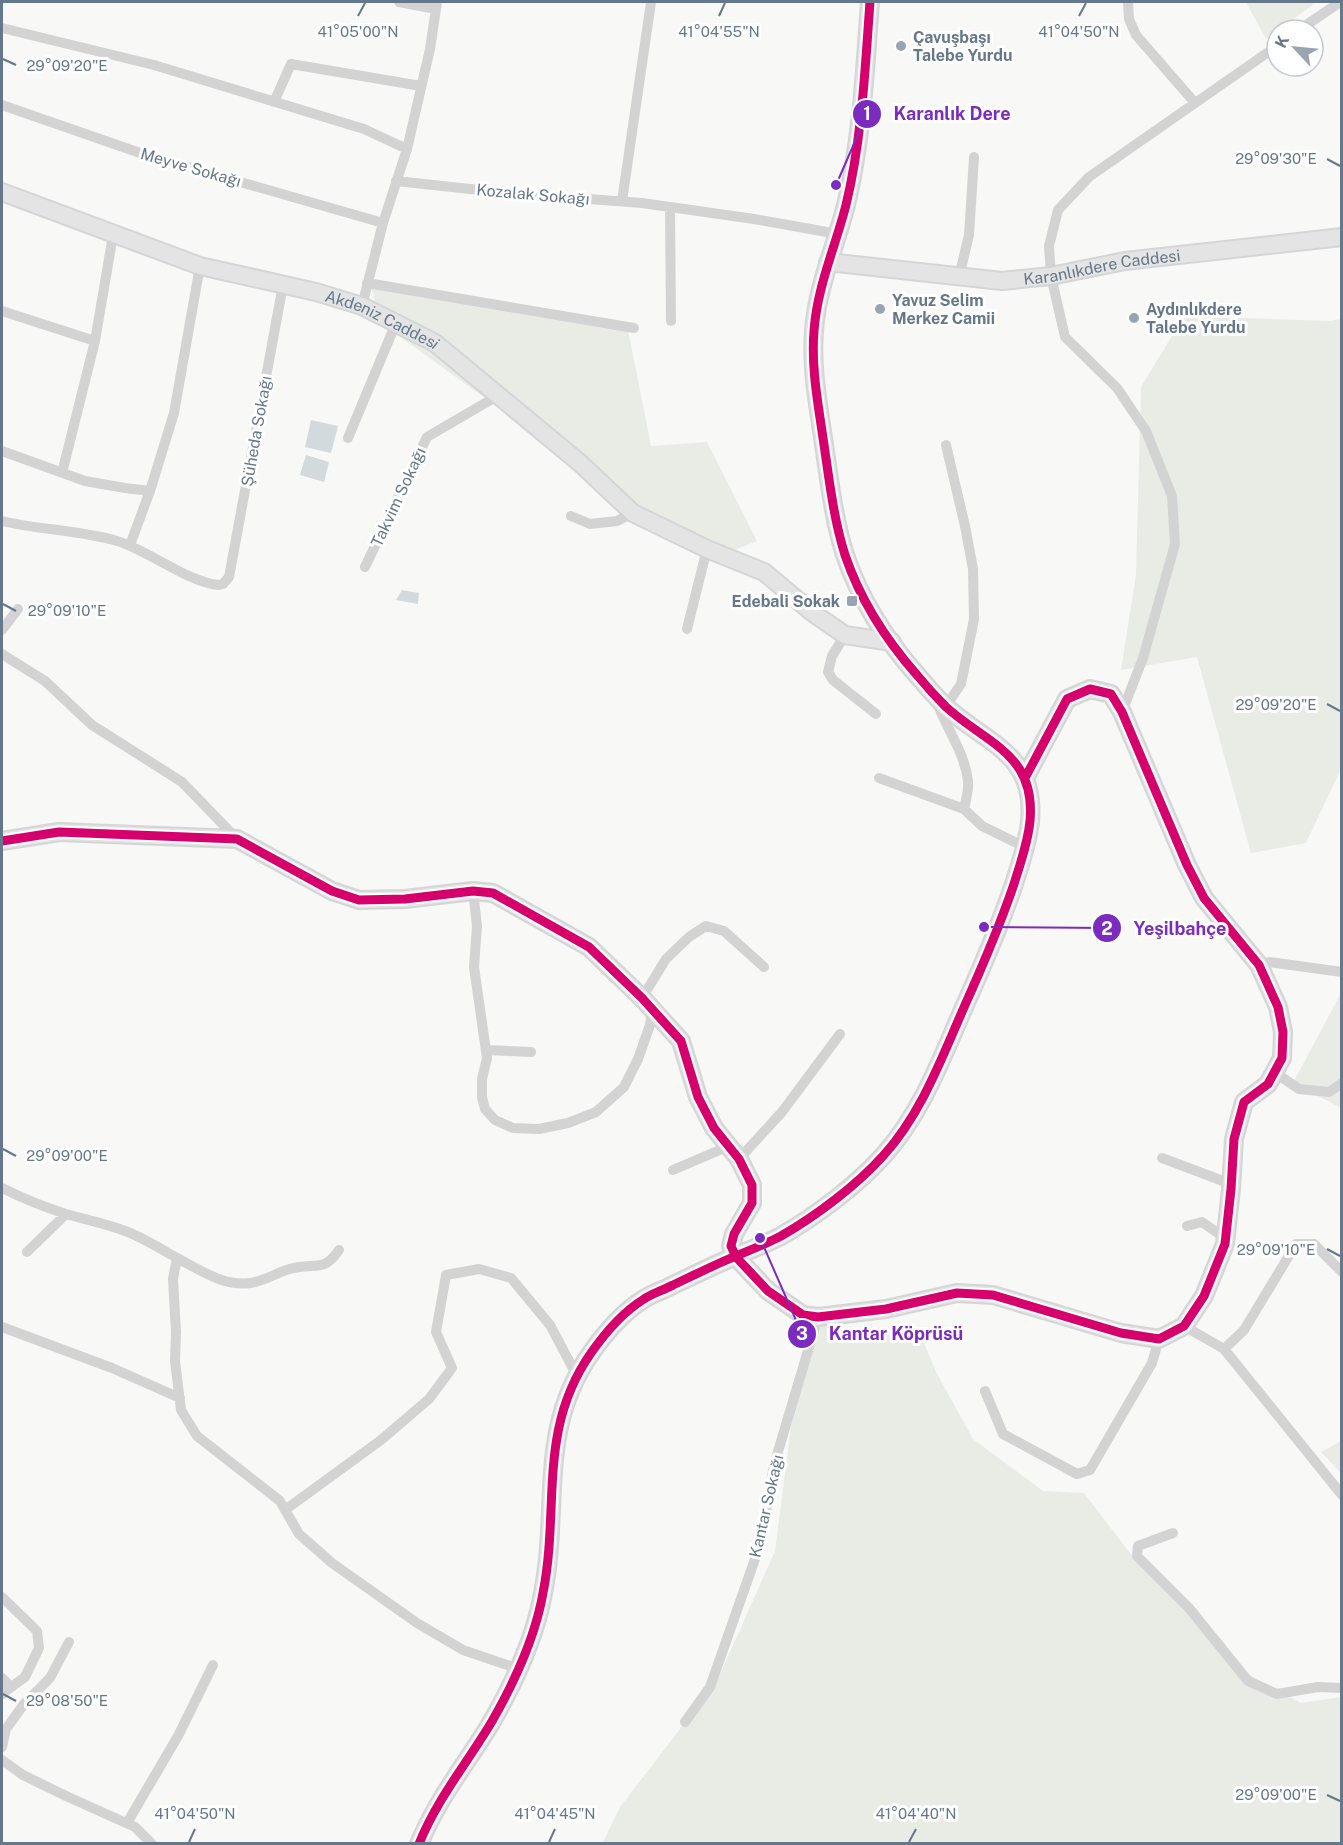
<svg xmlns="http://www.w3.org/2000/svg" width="1343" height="1845" viewBox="0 0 1343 1845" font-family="'Public Sans',sans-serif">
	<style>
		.green { fill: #e8ece5 }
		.water { fill: #d2dadd }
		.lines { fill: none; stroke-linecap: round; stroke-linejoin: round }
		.secondary-casing { stroke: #d3d5d7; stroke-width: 20 }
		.street { stroke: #d3d3d4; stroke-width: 10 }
		.secondary { stroke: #e4e4e5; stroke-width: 16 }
		.cycleway-casing { stroke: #fff; stroke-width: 13 }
		.cycleway { stroke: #d6006c; stroke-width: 9 }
		.ticks { fill: none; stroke: #65788b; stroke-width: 2 }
		.poi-dot { fill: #98a5b1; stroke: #fff; stroke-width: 2 }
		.labels { text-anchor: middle; stroke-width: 6; stroke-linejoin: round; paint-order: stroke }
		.poi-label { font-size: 16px; font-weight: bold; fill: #65788b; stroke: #fff; text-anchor: start }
		.street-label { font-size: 16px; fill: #65788b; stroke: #fff }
		.ticks-label { font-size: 15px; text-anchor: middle; fill: #65788b; stroke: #fff; stroke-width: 6; stroke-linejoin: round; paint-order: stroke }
		.leader { fill: none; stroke: #7b2cbf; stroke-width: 2 }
		.callout-dot { fill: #7b2cbf; stroke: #fff; stroke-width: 2 }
		.mark-label { font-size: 18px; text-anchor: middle; font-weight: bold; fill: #fff }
		.callout-label { font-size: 18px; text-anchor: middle; font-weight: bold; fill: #7b2cbf; stroke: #fff; stroke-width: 6; stroke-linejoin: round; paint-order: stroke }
	</style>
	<rect width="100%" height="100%" fill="#f8f8f7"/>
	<path class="green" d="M1246,2H1317L1266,39Z
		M371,287L627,325L651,446L707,442L757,541L720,556L667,529L381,323Z
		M1184,316L1331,321L1341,319V769L1306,843L1251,853L1197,657L1121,670L1136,575L1141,387Z
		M1341,993V1108L1293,1083Z
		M821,1326L918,1328L936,1372L973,1439L1043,1491L1084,1493L1133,1557L1248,1674L1301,1703L1341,1697V1843L602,1844L620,1807L717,1681L775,1551L799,1365Z
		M1341,1441V1473L1321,1452Z"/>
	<path class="water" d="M311,420L338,426L331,453L305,447Z
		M306,455L329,462L324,482L300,475Z
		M402,590L419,593L418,604L396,600Z"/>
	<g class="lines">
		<g class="secondary-casing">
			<g id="secondary">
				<path id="s1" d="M2,192L200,266L316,292L362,306L435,343L580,463L633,513L707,549L764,572L813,613L845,635L892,642"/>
				<path id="s2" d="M828,262L1002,281L1051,276L1125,261L1342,237"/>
				<path d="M2,841L59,832L237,839L332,891L359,900L405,899L473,891L493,893L589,947L642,998L681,1041L698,1097L714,1128L739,1159L752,1185V1203L734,1234L731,1246L736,1257L768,1291L803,1315L818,1317L886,1309L957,1293L993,1295L1121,1333L1159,1339L1184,1326L1204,1296L1225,1244L1231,1189L1234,1139L1244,1102L1268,1084L1282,1058L1283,1032L1278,1007L1259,965L1204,898L1187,865L1122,712L1111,694L1090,689L1067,699L1025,778"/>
				<path d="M419,1844C437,1799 467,1763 491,1723C514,1683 535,1639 543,1593C560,1507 537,1430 591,1353C605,1333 623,1312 644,1299C653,1293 664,1290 673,1285C690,1277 706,1269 722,1262C742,1253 762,1246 781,1236C816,1216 857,1185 883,1156C922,1113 942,1057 965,1005C983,965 1000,925 1014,884C1020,864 1028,843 1030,821C1036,754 987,744 946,707C936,697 926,686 917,675C886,640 860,599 845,555C833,517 829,477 823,438C818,403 811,367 814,331C817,287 835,248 846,205C862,139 865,69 870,2"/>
			</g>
		</g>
		<path class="street" d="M399,2L436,9
			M1128,2L1129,19L1136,35L1195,103
			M2,28L154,65L364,129L407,149
			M1299,30L1340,2
			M274,102L291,64L421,86
			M2,105L143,154L383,223
			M396,181L507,193L642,203L754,219L838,234
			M622,201L651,2
			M670,207L671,321
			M959,277L969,235L974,157
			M367,283L634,328
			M362,306L383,223L407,149L430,49L437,2
			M2,311L95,341
			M348,438L396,323
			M2,451L85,481L125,488L150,491L174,413L200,266
			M62,473L95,341L113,235
			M571,516L590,524L617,521L633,513
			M2,521C39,530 79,530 117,541C148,550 189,583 219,585L223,584L229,577L283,285
			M130,545L150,491
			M365,567L427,437L499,395
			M687,629L707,549
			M2,630L18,609
			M845,635L832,656L828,672L833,680L876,714
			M2,654L45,681L92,725L182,782L237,839
			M937,702C946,728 965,753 968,781C969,789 966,800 964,809
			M946,706L961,684L974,619L973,569L965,526L946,445
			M1122,712L1143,658L1175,544L1172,496L1146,431L1117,388L1065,337L1051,276L1049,246L1058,210L1089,177L1277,46
			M879,778L964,809L982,826L1025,847
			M473,891L477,926L474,967L487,1058L482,1079V1097L485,1109L495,1120L513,1128L539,1129L568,1123L596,1112L624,1087L638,1059L650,1025L652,1009
			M1259,965L1269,962L1342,972
			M642,998L666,959L689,937L706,926L724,931L764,967
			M486,1050L531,1052
			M1274,1072L1299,1089L1329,1092L1342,1083
			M1162,1158L1231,1184
			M739,1159L782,1112L840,1034
			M673,1170L729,1146
			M2,1188C22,1198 44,1207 66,1214C87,1220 108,1224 128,1232C145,1239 161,1249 177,1258L173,1279L176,1332L175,1361L181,1410L197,1436L280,1501L299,1534L332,1563L417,1623L463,1650L519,1669
			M1187,1226L1202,1222L1225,1238
			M27,1252L66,1214
			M177,1258C200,1270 227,1289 255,1282C269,1279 281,1270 294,1268C317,1263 324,1272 339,1250
			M1184,1326L1224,1349L1342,1495
			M2,1327L112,1368L180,1398
			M1224,1349L1244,1330L1296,1244H1314L1342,1272
			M985,1391L1003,1434L1077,1474L1090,1470L1152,1363L1159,1339
			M285,1510L381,1440L429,1399L452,1368L436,1332L446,1275L479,1269L511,1278L550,1325L577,1376
			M1173,1533L1138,1546L1137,1556L1189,1608L1248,1681L1277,1694L1318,1687L1342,1688
			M2,1597L37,1631L39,1648L25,1677L3,1693
			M2,1678L7,1683L3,1694
			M685,1722L710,1687L761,1542L774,1465L818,1317
			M2,1747L6,1729L24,1704L50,1678L69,1642
			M2,1760L23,1775L66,1796L135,1827L152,1844
			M127,1823L178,1736L213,1665"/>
		<use href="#secondary" class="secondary"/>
		<g class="cycleway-casing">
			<path id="cycleway" d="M2,841L59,832L237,839L332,891L359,900L405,899L473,891L493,893L589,947L642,998L681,1041L698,1097L714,1128L739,1159L752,1185V1203L734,1234L731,1246L736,1257L768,1291L803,1315L818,1317L886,1309L957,1293L993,1295L1121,1333L1159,1339L1184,1326L1204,1296L1225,1244L1231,1189L1234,1139L1244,1102L1268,1084L1282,1058L1283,1032L1278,1007L1259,965L1204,898L1187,865L1122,712L1111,694L1090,689L1067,699L1025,778
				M419,1844C437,1799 467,1763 491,1723C514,1683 535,1639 543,1593C560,1507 537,1430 591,1353C605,1333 623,1312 644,1299C653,1293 664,1290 673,1285C690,1277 706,1269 722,1262C742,1253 762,1246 781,1236C816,1216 857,1185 883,1156C922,1113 942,1057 965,1005C983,965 1000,925 1014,884C1020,864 1028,843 1030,821C1036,754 987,744 946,707C936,697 926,686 917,675C886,640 860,599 845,555C833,517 829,477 823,438C818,403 811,367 814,331C817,287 835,248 846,205C862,139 865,69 870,2"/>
		</g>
		<use href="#cycleway" class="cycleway"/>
	</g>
	<path class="ticks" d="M358,16L365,3M719,16L725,3M1079,16L1086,3M3,59L16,65M1327,159L1340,166M3,604L16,611M1327,704L1340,711M3,1149L16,1156M1327,1249L1340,1256M3,1694L16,1701M1327,1795L1340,1801M189,1842L195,1829M549,1842L555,1829M909,1842L916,1829"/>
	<g class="poi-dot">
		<circle cx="901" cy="46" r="6"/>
		<circle cx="880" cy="309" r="6"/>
		<circle cx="1134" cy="318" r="6"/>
		<rect x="846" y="595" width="12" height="12" rx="3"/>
	</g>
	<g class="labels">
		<g class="poi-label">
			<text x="913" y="43">Çavuşbaşı<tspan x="913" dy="18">Talebe Yurdu</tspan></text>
			<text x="892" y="306">Yavuz Selim<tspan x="892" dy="18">Merkez Camii</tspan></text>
			<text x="1146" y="315">Aydınlıkdere<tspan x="1146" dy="18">Talebe Yurdu</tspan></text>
			<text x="840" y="607" text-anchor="end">Edebali Sokak</text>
		</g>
		<g class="street-label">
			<text transform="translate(191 167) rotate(16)" y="6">Meyve Sokağı</text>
			<text transform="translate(533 194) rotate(5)" y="6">Kozalak Sokağı</text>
			<text dy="6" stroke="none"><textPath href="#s2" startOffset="276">Karanlıkdere Caddesi</textPath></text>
			<text dy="6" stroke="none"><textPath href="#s1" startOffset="402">Akdeniz Caddesi</textPath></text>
			<text transform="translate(256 431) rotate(-80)" y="6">Şüheda Sokağı</text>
			<text transform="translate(398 497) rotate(-65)" y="6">Takvim Sokağı</text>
			<text transform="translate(766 1506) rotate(-77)" y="6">Kantar Sokağı</text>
		</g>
	</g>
	<g class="ticks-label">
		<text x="358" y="37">41°05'00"N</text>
		<text x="1079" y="37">41°04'50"N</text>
		<text x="719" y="37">41°04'55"N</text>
		<text x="67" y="71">29°09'20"E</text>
		<text x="1276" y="164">29°09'30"E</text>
		<text x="67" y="616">29°09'10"E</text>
		<text x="1276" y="710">29°09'20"E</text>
		<text x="67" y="1161">29°09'00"E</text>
		<text x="1276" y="1255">29°09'10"E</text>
		<text x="67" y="1706">29°08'50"E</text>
		<text x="1276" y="1800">29°09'00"E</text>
		<text x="195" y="1819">41°04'50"N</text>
		<text x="555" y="1819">41°04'45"N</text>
		<text x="916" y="1819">41°04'40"N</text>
	</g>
	<path class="leader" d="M836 185L867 114M984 927L1107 928M760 1238L802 1334"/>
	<g class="callout-dot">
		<circle cx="836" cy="185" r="6"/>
		<circle cx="984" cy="927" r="6"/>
		<circle cx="760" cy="1238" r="6"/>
		<circle cx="867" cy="114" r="15"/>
		<circle cx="1107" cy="928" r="15"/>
		<circle cx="802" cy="1334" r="15"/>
	</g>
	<g class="mark-label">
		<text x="867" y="120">1</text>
		<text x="1107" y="935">2</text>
		<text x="802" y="1340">3</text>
	</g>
	<g class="callout-label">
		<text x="952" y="120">Karanlık Dere</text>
		<text x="1180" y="935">Yeşilbahçe</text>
		<text x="896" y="1340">Kantar Köprüsü</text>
	</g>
	<rect width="1343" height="1845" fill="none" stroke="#65788b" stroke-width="6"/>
	<g transform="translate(1295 48) rotate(296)"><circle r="28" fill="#ffffff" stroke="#c1c9d1" stroke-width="1.5"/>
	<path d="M0-4.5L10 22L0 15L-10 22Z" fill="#98a5b1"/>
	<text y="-9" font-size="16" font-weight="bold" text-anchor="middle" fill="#65788b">K</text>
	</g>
</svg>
